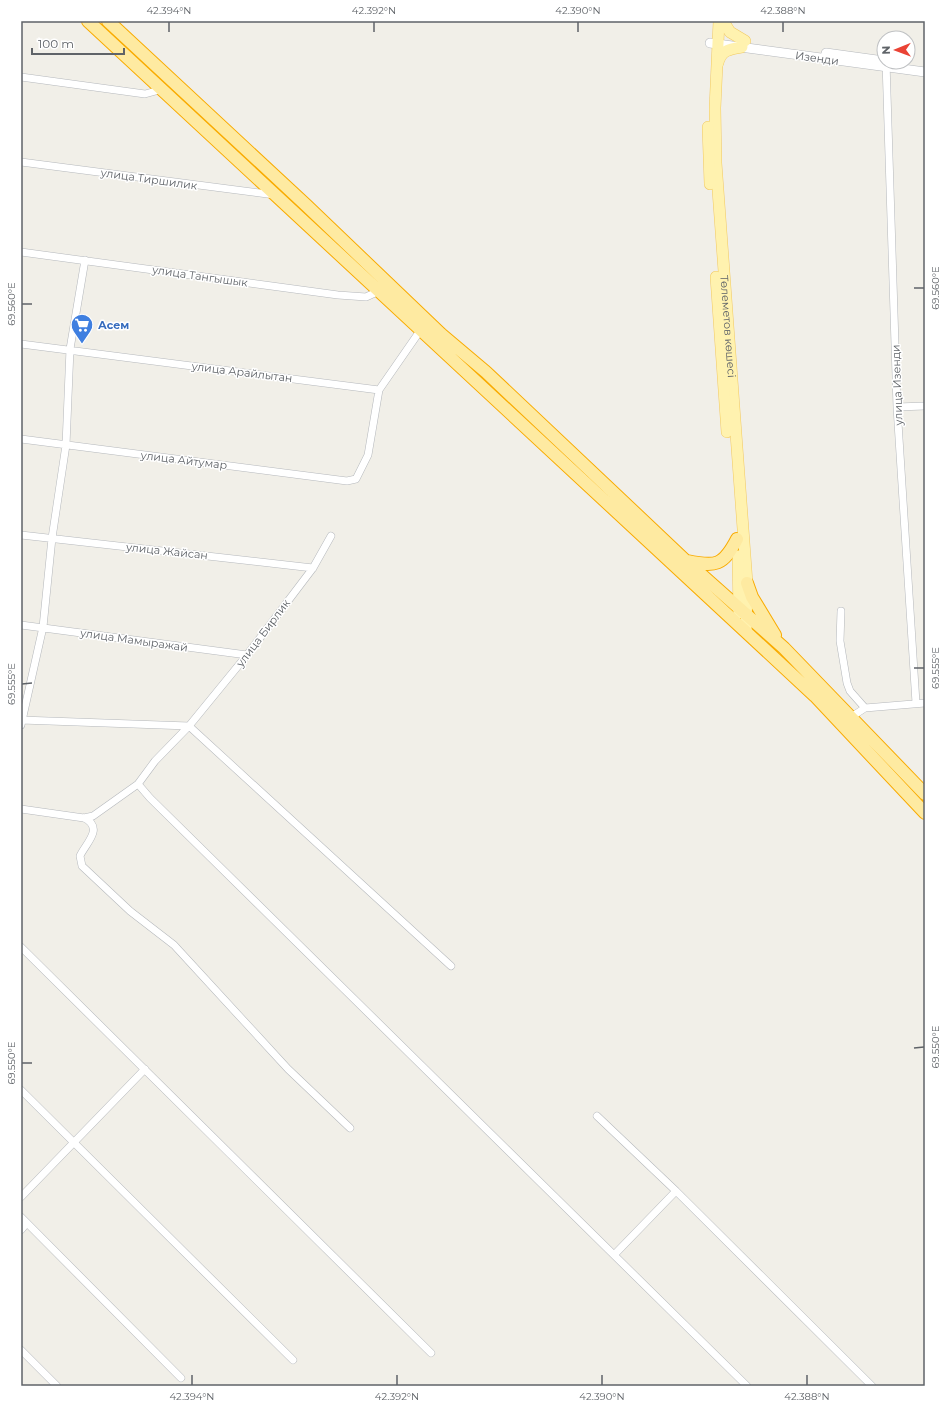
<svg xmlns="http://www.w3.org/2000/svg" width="946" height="1407" viewBox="0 0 946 1407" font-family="Montserrat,sans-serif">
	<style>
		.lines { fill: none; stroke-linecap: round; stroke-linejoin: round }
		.minor-casing { stroke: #b5b8bc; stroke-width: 8 }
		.tertiary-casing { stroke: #b5b8bc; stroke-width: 10 }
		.primary-casing { stroke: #f2c960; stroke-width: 12 }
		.trunk-casing { stroke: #f9ab00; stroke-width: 14 }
		.minor { stroke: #fff; stroke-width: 7 }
		.tertiary { stroke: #fff; stroke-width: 9 }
		.primary { stroke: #fff2af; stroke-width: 11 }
		.trunk { stroke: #feeaa1; stroke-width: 12 }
		.ticks { fill: none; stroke: #5f6368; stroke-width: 1.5 }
		.labels { text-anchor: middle; stroke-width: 3; stroke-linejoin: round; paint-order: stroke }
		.street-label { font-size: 11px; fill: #5f6368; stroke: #fff }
		.shop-label { font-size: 11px; font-weight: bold; fill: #366cbe; stroke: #fff; text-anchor: start }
		.neatline { fill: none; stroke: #5f6368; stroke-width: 1.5 }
		.ticks-label { font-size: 10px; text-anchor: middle; fill: #5f6368 }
	</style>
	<rect width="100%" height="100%" fill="#f1efe8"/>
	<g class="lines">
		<g class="minor-casing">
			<path id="minor" d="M886,62L897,407L916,703
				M21,77L145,94L163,89
				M21,162L275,195
				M21,252L338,295L366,297L379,291
				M21,344L379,390L422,328
				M897,407L925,406
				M21,439L347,481L356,479L368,455L379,390
				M21,535L313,568
				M841,611L840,641L847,683L850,691L865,708
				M21,625L247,655
				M851,717L865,708L925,703
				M21,720L189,726L451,966
				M21,725L43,627L52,538L66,445L70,349L85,260
				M138,784L155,761L189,726L247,655L313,568L331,536
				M21,809L84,818L93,816L138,784L150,798L747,1386
				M84,818C105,828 85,844 80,856L82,866L130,911L174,945L288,1069L350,1128
				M21,947L431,1353
				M21,1090L293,1360
				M597,1116L676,1191L872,1386
				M21,1197L145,1069
				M21,1217L181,1378
				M21,1230L27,1223
				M614,1255L676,1191
				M21,1350L57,1386"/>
		</g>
		<g class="tertiary-casing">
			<path id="tertiary" d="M710,43L925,72
				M826,53L884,61"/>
		</g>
		<g class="primary-casing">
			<g id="primary">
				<path id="s1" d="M719,21L715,108L716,163L747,583L746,631"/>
				<path d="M723,21L730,32L745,41"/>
				<path d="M718,63C721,50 730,49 742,47"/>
				<path d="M708,127L710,184"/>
				<path d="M716,277L727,432"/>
				<path d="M738,556L739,613"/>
			</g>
		</g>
		<g class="trunk-casing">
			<path id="trunk" d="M88,21L815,696L925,813
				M108,21L306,205L441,334L486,372L686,561L784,648L925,794
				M687,561C716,567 723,566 737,539
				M747,583L752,597L775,635"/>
		</g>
		<use href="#minor" class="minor"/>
		<use href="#tertiary" class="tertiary"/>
		<use href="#primary" class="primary"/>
		<use href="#trunk" class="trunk"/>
	</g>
	<path class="ticks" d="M169,22V32M374,22V32M578,22V32M783,22V32M914,288H924M22,304H32M914,668H924M22,684L32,683M914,1048L924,1047M22,1063H32M192,1375V1385M397,1375V1385M602,1375V1385M807,1375V1385"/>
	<defs>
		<g id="supermarket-pin" transform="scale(1.15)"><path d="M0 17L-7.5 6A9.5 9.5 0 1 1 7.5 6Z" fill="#3f7fe0" stroke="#fff"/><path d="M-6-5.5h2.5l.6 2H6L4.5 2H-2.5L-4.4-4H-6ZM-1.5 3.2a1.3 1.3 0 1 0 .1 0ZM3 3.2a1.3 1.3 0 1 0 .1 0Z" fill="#fff"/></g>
	</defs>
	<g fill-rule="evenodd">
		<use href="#supermarket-pin" x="82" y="325"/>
	</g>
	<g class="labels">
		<g class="street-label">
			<text transform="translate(817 58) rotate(8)" y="4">Изенди</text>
			<text transform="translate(149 179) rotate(8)" y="4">улица Тиршилик</text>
			<text transform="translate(200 276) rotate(8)" y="4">улица Тангышык</text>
			<text dy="4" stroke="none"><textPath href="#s1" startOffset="306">Төлеметов көшесі</textPath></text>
			<text transform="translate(242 372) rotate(7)" y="4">улица Арайлытан</text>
			<text transform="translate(897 385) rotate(-92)" y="4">улица Изенди</text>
			<text transform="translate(184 460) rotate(7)" y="4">улица Айтумар</text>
			<text transform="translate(167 551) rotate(6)" y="4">улица Жайсан</text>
			<text transform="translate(263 633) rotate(-53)" y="4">улица Бирлик</text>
			<text transform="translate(134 640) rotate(8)" y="4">улица Мамыражай</text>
		</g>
		<g class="shop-label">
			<text x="98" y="329">Асем</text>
		</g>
	</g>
	<rect width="946" height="1407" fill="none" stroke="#ffffff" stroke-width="44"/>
	<g transform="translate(896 50) rotate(269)"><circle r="19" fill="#ffffff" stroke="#bfc1c3"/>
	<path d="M0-3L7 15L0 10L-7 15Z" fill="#ea4335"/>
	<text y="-6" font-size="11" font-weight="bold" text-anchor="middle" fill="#5f6368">N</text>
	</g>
	<path d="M32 48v6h92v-6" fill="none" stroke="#5f6368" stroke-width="2"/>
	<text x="38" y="48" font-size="12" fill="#5f6368" stroke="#ffffff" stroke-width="3" paint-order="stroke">100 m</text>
	<rect x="22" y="22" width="902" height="1363" class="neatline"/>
	<g class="ticks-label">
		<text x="169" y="14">42.394°N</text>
		<text x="374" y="14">42.392°N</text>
		<text x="578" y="14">42.390°N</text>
		<text x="783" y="14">42.388°N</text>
		<text transform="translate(935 288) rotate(-90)" y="4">69.560°E</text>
		<text transform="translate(11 304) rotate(-90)" y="4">69.560°E</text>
		<text transform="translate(935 668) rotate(-90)" y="4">69.555°E</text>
		<text transform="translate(11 684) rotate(-90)" y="4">69.555°E</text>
		<text transform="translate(935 1047) rotate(-90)" y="4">69.550°E</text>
		<text transform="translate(11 1063) rotate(-90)" y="4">69.550°E</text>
		<text x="192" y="1400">42.394°N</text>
		<text x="397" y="1400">42.392°N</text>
		<text x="602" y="1400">42.390°N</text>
		<text x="807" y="1400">42.388°N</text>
	</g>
</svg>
